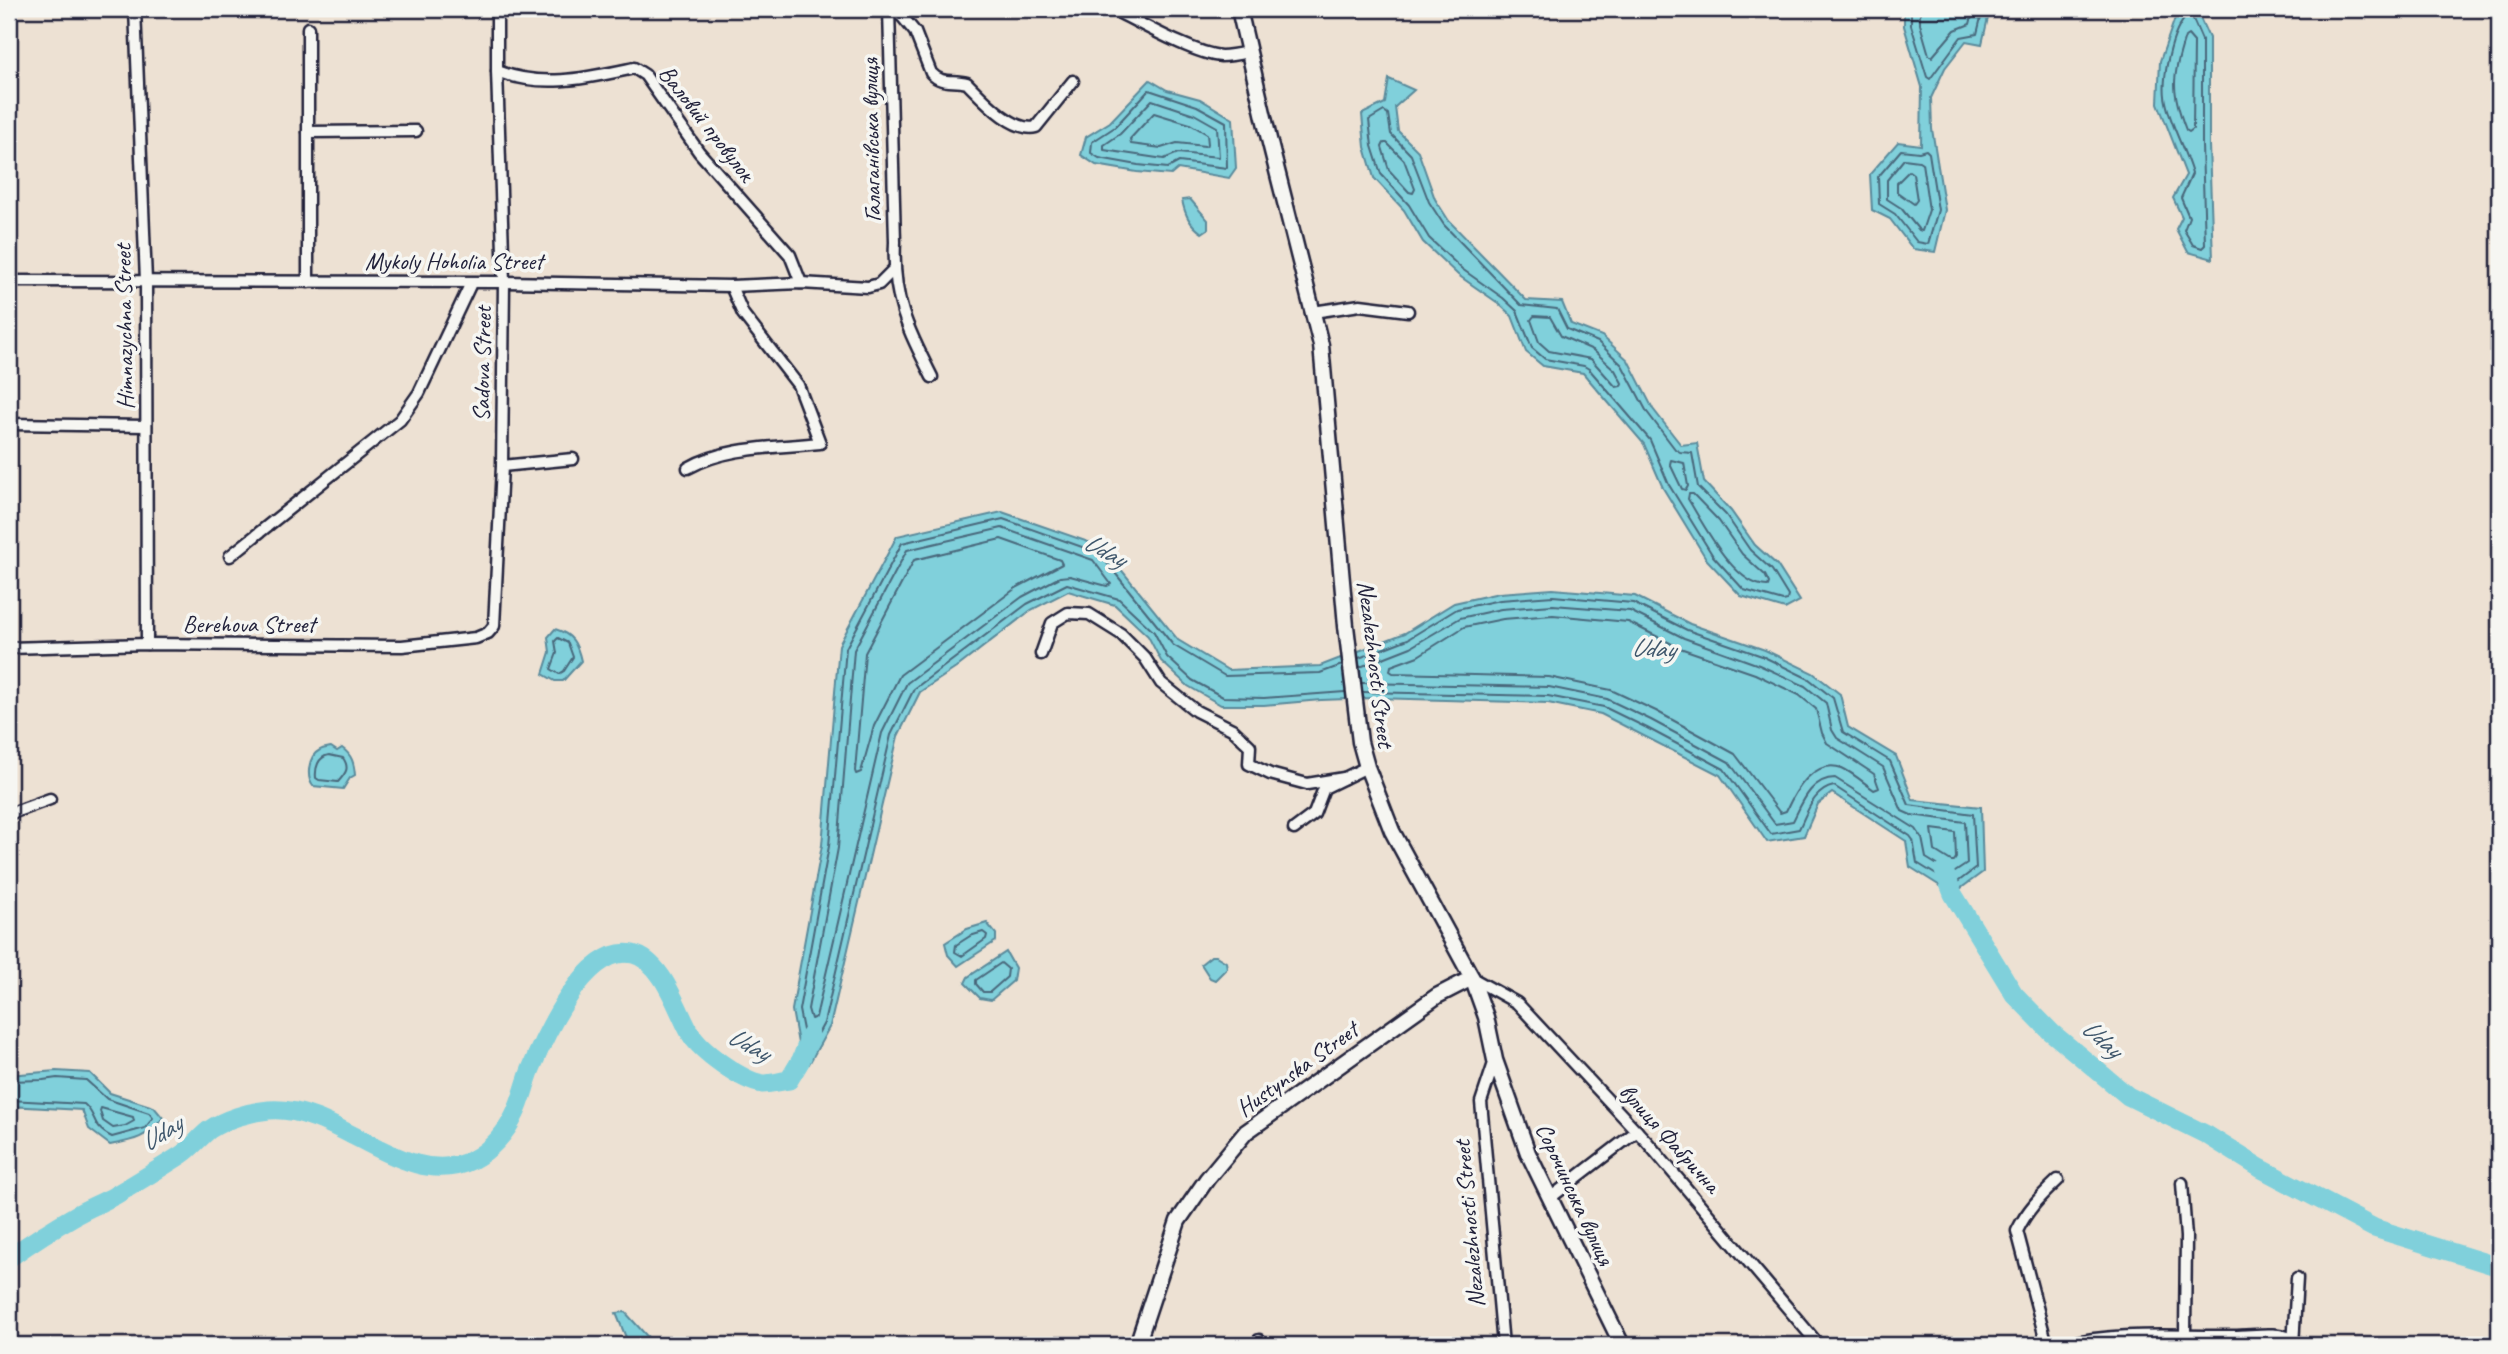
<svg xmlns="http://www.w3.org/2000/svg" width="2508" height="1354" font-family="Caveat,sans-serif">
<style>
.water{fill:#80d0db;stroke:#5a8a9b;stroke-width:2}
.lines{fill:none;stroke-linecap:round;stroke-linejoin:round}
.shore{stroke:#48687b;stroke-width:2}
.river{stroke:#80d0db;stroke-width:19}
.minor-casing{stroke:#22223b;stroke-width:15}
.secondary-casing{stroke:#22223b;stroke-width:19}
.minor{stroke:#f6f6f2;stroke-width:10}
.secondary{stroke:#f6f6f2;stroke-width:14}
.labels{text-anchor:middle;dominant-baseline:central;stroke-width:7;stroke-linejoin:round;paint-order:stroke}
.street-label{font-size:24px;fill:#22223b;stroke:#f6f6f2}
.water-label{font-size:26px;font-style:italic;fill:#3e566b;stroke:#f6f6f2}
</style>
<rect width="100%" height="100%" fill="#ede1d3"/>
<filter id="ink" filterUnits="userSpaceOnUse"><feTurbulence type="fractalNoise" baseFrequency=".0143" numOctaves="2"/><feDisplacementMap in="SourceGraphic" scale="14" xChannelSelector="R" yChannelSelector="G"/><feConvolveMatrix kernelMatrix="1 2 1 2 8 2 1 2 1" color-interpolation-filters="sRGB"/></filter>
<g filter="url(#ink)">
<g class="water">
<path d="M1904,9H1990L1982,44L1966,41L1945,68L1931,98L1932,129L1945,210L1935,252L1913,249L1890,219L1872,210L1870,174L1898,142L1921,145L1922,87L1904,26Z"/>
<path d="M2184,9H2196L2209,38V145L2213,259L2188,252L2176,229L2182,217L2173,198L2186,175L2158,103L2160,61L2175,18Z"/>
<path d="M1389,79L1414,90L1395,107L1398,131L1418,151L1435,199L1449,221L1526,300L1562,302L1571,324L1602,336L1628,360L1653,409L1681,445L1697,443L1704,482L1731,511L1755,545L1777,565L1800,601L1785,609L1741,596L1707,560L1663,488L1644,444L1583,373L1543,366L1526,352L1512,316L1498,303L1458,275L1423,242L1404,210L1374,178L1365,147L1362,114L1385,103Z"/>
<path d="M1150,80L1167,90L1200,99L1233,119L1236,168L1229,178L1178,169L1171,175L1137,172L1096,165L1081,155L1086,137L1110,122Z"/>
<path d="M1190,199L1208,220V229L1202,233C1190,225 1185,215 1182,200Z"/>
<path d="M1002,512L1103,547L1178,640L1228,670L1320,666L1405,633L1454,603L1499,593L1553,589L1635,596L1690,624L1765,650L1813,673L1840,694L1848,727L1896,756L1913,800L1981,807L1983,872L1953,894L1910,867L1906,841L1832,793L1818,804L1804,836L1767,842L1720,775L1601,714L1548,703L1374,698L1321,700L1264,705H1221L1188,686L1161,661L1148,636L1115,605L1068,591L1031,610L956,668L920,692L898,736L830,1026L809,1064L801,1060L792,1010L822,845L839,645L897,536Z"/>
<path d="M555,629C572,634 577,643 581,661L563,681H555L543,674L550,652L548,637Z"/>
<path d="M331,747L337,751L342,748C352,755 354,763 355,775L350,778L343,789L313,786C306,777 308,756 320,750C323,748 327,748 331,747Z"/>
<path d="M987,923L996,934V941L958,966L948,955L945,943L967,929Z"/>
<path d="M1006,952L1015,968L1013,981L991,1000L980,998L965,983L968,977Z"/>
<path d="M1211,956H1216L1226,962L1227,968L1215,980L1210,978L1201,964Z"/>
<path d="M56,1071L90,1073L110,1093L154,1107L163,1118C146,1138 136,1140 110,1145L89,1129L82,1110L9,1106V1075Z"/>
<path d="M625,1312L655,1345H629L616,1313Z"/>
</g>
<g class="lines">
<g class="shore">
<path d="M1911,9V25L1927,77L1930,79L1961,37L1977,34L1983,9"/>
<path d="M1920,9V24L1929,55L1932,57L1955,30L1970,24L1974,9"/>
<path d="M2188,15L2192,17L2202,40V145L2205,245L2202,248L2193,245L2184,230L2189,217L2181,198L2192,174C2186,152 2170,123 2166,102C2161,81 2171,30 2188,15Z"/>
<path d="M2188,35L2194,42L2193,129L2189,132L2186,130C2171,91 2172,77 2185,37Z"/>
<path d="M1149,90L1197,106L1226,122L1227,168L1179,162L1168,168L1138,165L1099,158L1091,153L1092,142L1115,127Z"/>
<path d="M1152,100L1194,114L1217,127L1219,157L1178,153L1164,159L1104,150V145L1120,134Z"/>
<path d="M1384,111L1388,114L1391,134L1411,155L1429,202L1444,225L1521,305L1557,309L1567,329L1598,342L1622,365L1647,412L1675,449L1680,452L1692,453L1698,487L1726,515L1750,550L1772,570L1788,596L1787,600L1783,601L1744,590L1713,556L1669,485L1650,440L1589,369L1584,366L1545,359L1532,348L1517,311L1503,298L1462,269L1429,238L1409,205L1381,174L1372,146L1369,120Z"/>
<path d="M1154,113L1190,124L1207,134L1208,144L1205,146L1177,143L1161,148L1131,144L1130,139Z"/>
<path d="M1384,143H1387L1404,160L1415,189L1413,193L1409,192L1389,170L1382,147Z"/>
<path d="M1901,150L1919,152L1926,150L1929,153L1938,210L1928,244L1917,242L1895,214L1879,204L1878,177Z"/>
<path d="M1904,159L1919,161L1922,163L1929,210L1922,231L1919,230L1901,208L1887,199V180Z"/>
<path d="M1909,171L1913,174L1917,200L1914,204L1897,192V183Z"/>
<path d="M1534,316L1550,317L1561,336L1593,350L1615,370L1622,383L1621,386L1616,387L1591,359L1549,351L1539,342L1531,320Z"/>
<path d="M1671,460L1684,463L1688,486L1686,490L1682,489L1670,464Z"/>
<path d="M1689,494H1693L1719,521L1742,554L1765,575L1769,583L1768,586C1735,587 1704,525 1688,499Z"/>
<path d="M1002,528L1093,560L1111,584L1107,586L1070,576L1060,577L1022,597L907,683L882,733L816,1017L811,1019L808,1009L838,848L854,650L907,550Z"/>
<path d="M1001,539L1060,560L1062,564L1016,588L900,675L874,726L861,772L856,774L855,771L865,653L914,560Z"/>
<path d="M1553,615L1628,622L1680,648L1755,674L1799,695L1816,709L1822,733L1827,743L1874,774L1879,788L1874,790C1864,783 1853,773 1842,768C1814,758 1795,791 1786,811L1780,813L1735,754L1656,711L1611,690L1549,677L1393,673L1390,671L1391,666L1418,656L1464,627L1503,619Z"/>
<path d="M558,638L568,643L573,657L564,671L559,674L551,669L557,653L555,641Z"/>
<path d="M1359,658L1408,639L1457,609L1500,600L1553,596L1633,603L1687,630L1762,656L1809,679L1833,698L1843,732L1890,761L1909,805L1973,814L1976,868L1955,884H1951L1917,863L1913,840L1910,836L1834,786C1813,790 1807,813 1799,829L1771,834L1724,769L1647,728L1604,707L1548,696L1363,692"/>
<path d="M1342,665L1320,673L1225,676L1173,645L1099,553L1003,519L902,543L846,648L829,846L799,1010L806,1045H812L824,1023L891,735L914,689L1027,604L1067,584L1119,599L1154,632L1167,657L1192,680L1223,697L1264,698L1345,692"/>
<path d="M1360,667L1411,647L1460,618L1501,609L1553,605L1630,611L1684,638L1759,665L1805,686L1826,703L1832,730L1837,738L1883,767L1902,811L1911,815L1965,822L1967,864L1952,874L1926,858L1922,838L1916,829L1835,778C1811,778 1802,803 1793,821L1775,824L1729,762L1651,720L1607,699L1549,687L1362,683"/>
<path d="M329,755L343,758C350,768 346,773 338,782L319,780L316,778C315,768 318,757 329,755Z"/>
<path d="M1932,829L1955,832L1956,858L1954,861H1951L1935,851Z"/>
<path d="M983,932L987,935L986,939L962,956L955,952L956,945L970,936Z"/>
<path d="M1001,963L1008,969L1007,977L990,992H983L976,984V980Z"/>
<path d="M9,1081L43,1080L57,1078L86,1080L107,1099L149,1113L153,1118L145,1128L112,1137C90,1126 98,1116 84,1104L9,1100"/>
<path d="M101,1108L133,1117L134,1121L125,1126L113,1128L103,1121L100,1111Z"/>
</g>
<g class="river">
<path d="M1944,871L1953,894L2014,994L2051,1032L2128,1096L2207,1135L2260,1168L2374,1228L2499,1267"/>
<path d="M9,1258C30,1243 53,1228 76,1215C88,1208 101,1203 114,1196C136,1183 159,1169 181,1155C192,1148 199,1138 209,1130C225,1119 249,1112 269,1110C338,1104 406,1193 472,1160C490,1151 507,1132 515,1114C522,1100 525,1084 531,1069C545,1035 586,944 633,954C663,961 677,1010 690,1033C700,1051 742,1081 763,1084C771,1084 781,1081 789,1080L801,1060L810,1036"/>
</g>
<g class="minor-casing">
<g id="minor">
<path d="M135,9L146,281L147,644"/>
<path d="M889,9L895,242C892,298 907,328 932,377"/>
<path d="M896,9L915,32L931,73C942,85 952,79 967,83C982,98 1013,133 1036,127L1073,81"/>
<path d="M1118,12C1142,24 1195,54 1221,56C1230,56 1239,54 1248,52"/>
<path d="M308,28V282"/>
<path d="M497,71C543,89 587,78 634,68L645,75L699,152L790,255L801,283"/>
<path d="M308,132L416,131"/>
<path d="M9,281L504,282L731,286L801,283L868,287L879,284L893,270"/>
<path d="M1313,312L1360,305L1408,311"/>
<path d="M9,424L146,426"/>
<path d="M502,466L573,459"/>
<path d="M688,468C727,446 776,448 820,443L798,385L743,314L731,286"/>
<path d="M230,556L400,420L419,393L471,283"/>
<path d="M9,648L147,644L402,646L476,638L488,633L494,626L502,466L504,282L497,71V9"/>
<path d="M1041,654L1052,623L1068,613L1089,614L1121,634L1145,658L1161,683L1196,711L1232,729L1250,746L1249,764L1270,774L1307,784L1344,778"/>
<path d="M9,814L50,799"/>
<path d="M1294,829L1314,814L1324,788L1367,767"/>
<path d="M1472,978L1517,1003L1647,1142L1819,1345"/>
<path d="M1495,1060L1481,1102L1503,1345"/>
<path d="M2182,1183L2186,1237L2185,1334"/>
<path d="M1550,1198L1637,1131"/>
<path d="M1259,1340L1260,1345"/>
<path d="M2047,1345L2017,1231C2027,1210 2041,1196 2058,1180"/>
<path d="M2061,1345C2122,1331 2173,1337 2234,1336C2254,1336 2275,1331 2293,1339"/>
<path d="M2293,1345L2297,1278"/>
</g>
</g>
<g class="secondary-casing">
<g id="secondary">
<path d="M1239,9L1269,139L1321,345L1346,626L1360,742L1367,767L1392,831L1472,978L1486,1017L1495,1060L1528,1153L1622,1345"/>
<path d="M9,1341L11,1345"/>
<path d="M1137,1345L1178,1221L1207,1179L1246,1132L1437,996L1472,978"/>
</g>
</g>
<use href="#minor" class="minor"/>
<use href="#secondary" class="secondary"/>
</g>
</g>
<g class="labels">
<g class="street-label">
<text transform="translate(707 123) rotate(52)">Валовий провулок</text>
<text transform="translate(871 140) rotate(-91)">Галаганівська вулиця</text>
<text x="454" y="261">Mykoly Hoholia Street</text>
<text transform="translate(124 327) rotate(-91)">Himnazychna Street</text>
<text transform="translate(482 364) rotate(-89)">Sadova Street</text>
<text x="249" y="624">Berehova Street</text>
<text transform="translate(1376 664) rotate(83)">Nezalezhnosti Street</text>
<text transform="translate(1297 1069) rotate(-36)">Hustynska Street</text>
<text transform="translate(1670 1138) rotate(48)">вулиця Фабрична</text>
<text transform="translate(1575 1194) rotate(65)">Сорочинська вулиця</text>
<text transform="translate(1469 1224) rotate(-95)">Nezalezhnosti Street</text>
</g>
<g class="water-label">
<text transform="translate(1105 550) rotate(29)">Uday</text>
<text transform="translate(1653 648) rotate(3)">Uday</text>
<text transform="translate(2102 1038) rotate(42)">Uday</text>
<text transform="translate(749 1044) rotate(29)">Uday</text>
<text transform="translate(161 1133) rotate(-32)">Uday</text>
</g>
</g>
<rect width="2508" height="1354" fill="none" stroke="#f6f6f2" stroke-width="35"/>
<rect x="18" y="18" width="2473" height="1319" fill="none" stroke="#22223b" stroke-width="2.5" filter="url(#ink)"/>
</svg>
